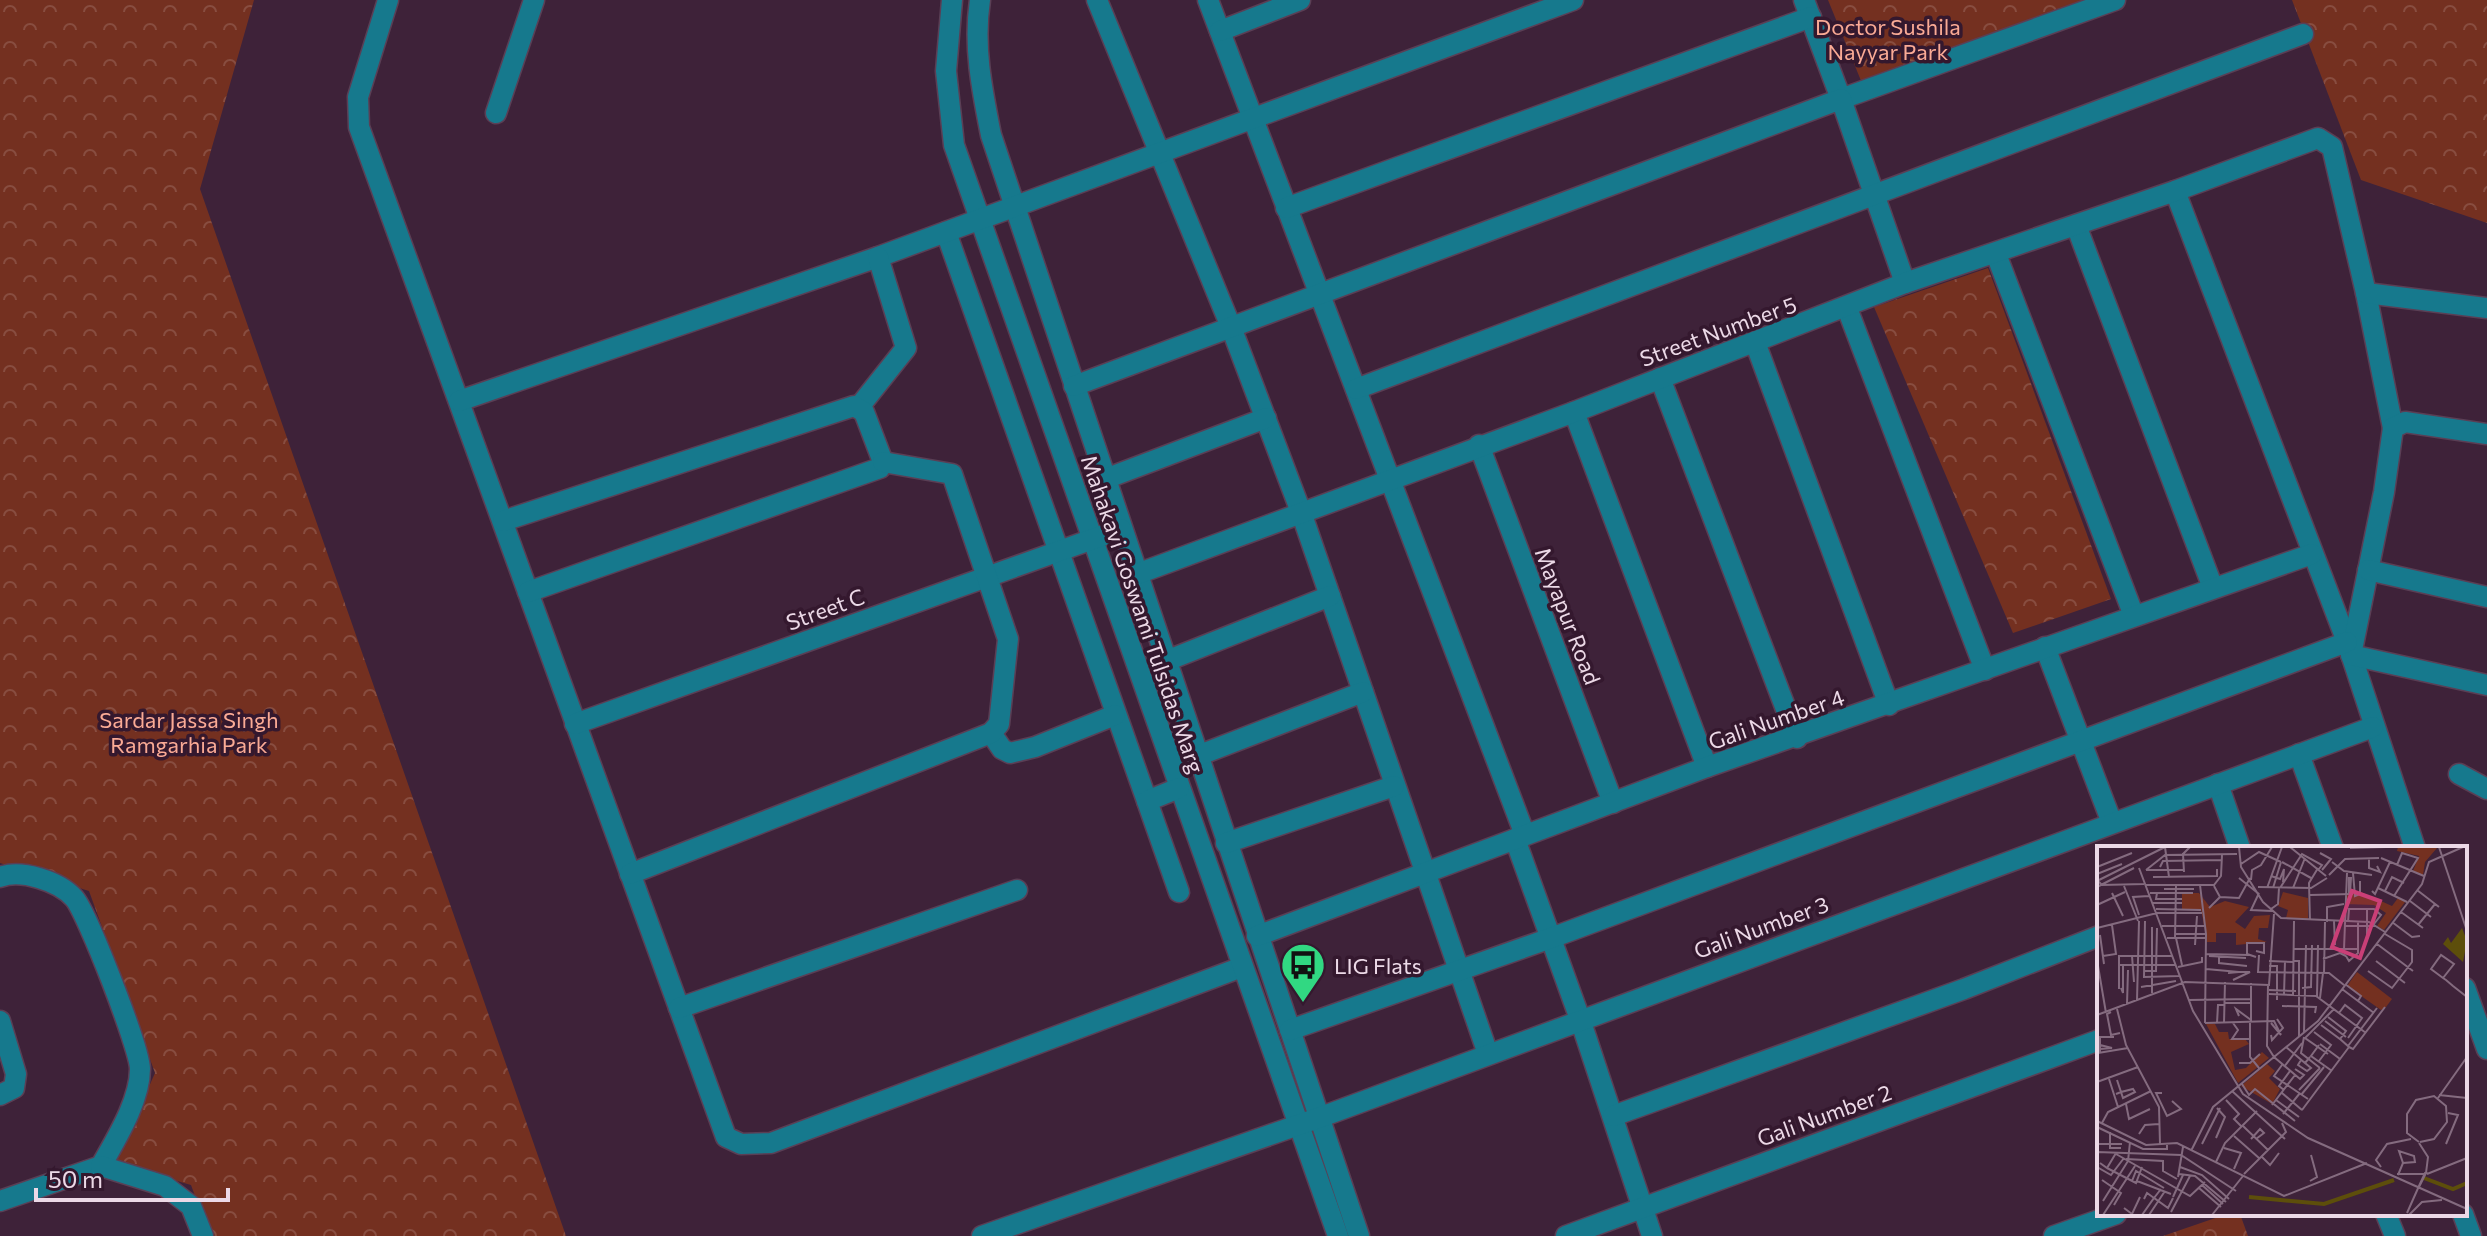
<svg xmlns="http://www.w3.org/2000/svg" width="2487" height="1236" font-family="Commissioner,sans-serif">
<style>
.park{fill:url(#park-crowns)}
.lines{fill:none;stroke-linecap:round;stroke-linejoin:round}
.minor-casing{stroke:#5a3f55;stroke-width:23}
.minor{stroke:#16798d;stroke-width:20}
.labels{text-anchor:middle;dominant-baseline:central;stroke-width:7;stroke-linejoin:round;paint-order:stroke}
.park-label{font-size:22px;fill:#faaa95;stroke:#34182e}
.street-label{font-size:22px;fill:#ecd9e7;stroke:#34182e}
.poi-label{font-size:22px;fill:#ecd9e7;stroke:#34182e;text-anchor:start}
.inset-river{fill:none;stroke:#5d4e0b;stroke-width:4}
.inset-road{fill:none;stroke:#846b7f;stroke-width:2}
.view{fill:#ca3f77;fill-opacity:0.15;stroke:#ca3f77;stroke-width:4}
.inset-edge{fill:none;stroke:#ecd9e7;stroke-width:4}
</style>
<defs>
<pattern id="park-crowns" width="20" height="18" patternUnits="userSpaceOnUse" patternTransform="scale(2)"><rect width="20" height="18" fill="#743020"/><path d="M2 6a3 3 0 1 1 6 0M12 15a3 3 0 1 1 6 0" fill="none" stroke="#884d40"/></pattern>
</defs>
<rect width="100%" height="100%" fill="#3e2239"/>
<g class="park">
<path d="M0,0H254L200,189L566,1236H210L191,1185L115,1163L155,1073L89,891L0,863Z"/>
<path d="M1828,0H2117L1864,88Z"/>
<path d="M2292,0H2487V223L2361,180Z"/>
<path d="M1988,268L2111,599L2013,633L1874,307Z"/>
<path d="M2227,1214H2240L2248,1236H2163Z"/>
</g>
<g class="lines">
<g class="minor-casing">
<g id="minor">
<path d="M388,0L358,97L359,127L726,1137L741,1144L771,1143L1242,967"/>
<path d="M952,0L946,71L954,145L1338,1236"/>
<path d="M980,0C973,46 982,90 991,135L1359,1236"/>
<path d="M1097,0L1231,327L1301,512L1488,1054"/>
<path d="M1208,0L1525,835"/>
<path d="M1804,0L1841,99L2115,0"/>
<path d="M1220,31L1300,0"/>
<path d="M496,113L534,0"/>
<path d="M2175,191L2347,642L2415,848"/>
<path d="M1286,208L1811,17"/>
<path d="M2076,225L2213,588"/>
<path d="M946,232L1147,801"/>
<path d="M1996,254L2134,616"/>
<path d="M2366,293L2393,428"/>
<path d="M1847,308L1985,670"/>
<path d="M1755,342L1889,705"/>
<path d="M1660,378L1797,738"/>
<path d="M1074,386L1841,99L1905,283"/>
<path d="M1356,389L2303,34"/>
<path d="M459,401L878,257L1573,0"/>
<path d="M859,407L906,348L878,257"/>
<path d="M1574,412L1707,767"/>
<path d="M2487,434L2405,422L2393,428L2384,492L2351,655L2487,685"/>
<path d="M1479,445L1613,803"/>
<path d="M1105,479L1266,418"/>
<path d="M503,521L854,406L864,412L883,462L880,468L528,592"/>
<path d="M2368,570L2487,597"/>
<path d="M1137,574L1574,412L1905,283L2175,191L2318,138L2332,147L2366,293L2487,308"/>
<path d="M2045,647L2112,823"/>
<path d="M1166,661L1330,596"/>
<path d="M575,724L1121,529"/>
<path d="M991,733L1002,749L1010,753L1035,747L1115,715"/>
<path d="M2299,754L2333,848"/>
<path d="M1197,756L1363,692"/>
<path d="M2459,774L2487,789"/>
<path d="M2218,784L2240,848"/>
<path d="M1179,788L1147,801L1179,892"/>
<path d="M1515,839L1580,1019L1652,1236"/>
<path d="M1226,843L1394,786"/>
<path d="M630,874L991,733L999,724L1008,639L952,474L883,462"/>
<path d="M0,877C21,869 59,881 74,898C87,912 140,1049 140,1069C140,1101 116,1139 101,1166L0,1201"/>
<path d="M1257,936L1707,767L2312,554"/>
<path d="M2465,988L2487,1049"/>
<path d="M679,1008L1017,890"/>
<path d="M0,1021L16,1074L14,1088L0,1095"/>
<path d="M1290,1030L1551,938L2347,642"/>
<path d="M1613,1116L1964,989L2099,936"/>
<path d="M101,1166L165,1186L191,1206L203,1236"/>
<path d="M2386,1214L2395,1236"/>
<path d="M2463,1214L2471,1236"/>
<path d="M982,1236L1321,1117L2373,727"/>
<path d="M1566,1236L2099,1040"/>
<path d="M2054,1236L2116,1214"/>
</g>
</g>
<use href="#minor" class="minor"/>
</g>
<defs>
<g id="bus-pin" transform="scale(2.3)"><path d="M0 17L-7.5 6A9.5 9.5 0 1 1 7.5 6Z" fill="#31d882" stroke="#34182e"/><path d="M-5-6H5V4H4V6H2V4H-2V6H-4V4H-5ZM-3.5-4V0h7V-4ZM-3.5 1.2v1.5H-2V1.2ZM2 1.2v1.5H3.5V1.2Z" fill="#111"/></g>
</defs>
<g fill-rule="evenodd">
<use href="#bus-pin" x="1303" y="965"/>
</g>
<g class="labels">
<g class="park-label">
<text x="1888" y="26">Doctor Sushila<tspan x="1888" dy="25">Nayyar Park</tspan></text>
<text x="189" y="719">Sardar Jassa Singh<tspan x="189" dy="25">Ramgarhia Park</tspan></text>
</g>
<g class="street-label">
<text transform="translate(1718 331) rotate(-20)">Street Number 5</text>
<text transform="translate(825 609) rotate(-20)">Street C</text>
<text transform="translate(1143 614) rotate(71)">Mahakavi Goswami Tulsidas Marg</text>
<text transform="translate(1568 616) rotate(69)">Mayapur Road</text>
<text transform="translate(1776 719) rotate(-19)">Gali Number 4</text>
<text transform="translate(1761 927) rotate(-20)">Gali Number 3</text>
<text transform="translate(1824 1115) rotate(-20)">Gali Number 2</text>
</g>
<g class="poi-label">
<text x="1334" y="965">LIG Flats</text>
</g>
</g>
<g transform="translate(2097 846)">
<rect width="370" height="370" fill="#3e2239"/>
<path d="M186,46L211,52V74L189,72L191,64L181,60Z" fill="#743020"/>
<path d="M301,1H339L340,2L328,16L326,29L316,25L322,10L300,5ZM264,46L295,60L301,52L308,56L287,84L280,80L289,67L277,59L248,58V50ZM85,47H102L113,61L128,55L152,61L138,76L148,83L157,70L173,69L171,82H162L161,93L170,96L139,99V87H119V96H110L104,63H85ZM260,126L295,153L289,161L284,164L250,140ZM109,178H118L122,186H131L132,193H148L152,198L134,206L138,224L149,222L165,206L172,212L141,237ZM170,218L178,225L172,232L183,243L175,258L144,240Z" fill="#743020"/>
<path d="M365,82L370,95L366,116L346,98L351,91L354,97Z" fill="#5d4e0b"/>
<path class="inset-river" d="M327,332L356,343L370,337M152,351L227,358L297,334"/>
<path class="inset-road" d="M68,1L72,31M142,1L144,21L166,56L184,72L272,76L288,86M193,1L229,30M342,1L370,85M253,2L289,1M223,7L234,13L225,24M272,12V22L283,26L280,20M284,12L327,30M185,16L214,32M235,16L247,25L275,29M144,18L162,6L184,16M0,21L35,7M63,21L66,15L125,14M42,22L96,165L146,248L211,292L370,363M49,24L68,9L140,8M49,24H86M87,26L86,8L93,1M256,27L258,50L263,48V35M0,28L25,18M232,29L248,13L282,12M174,30L183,33L187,23L186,36M56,31L120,30V23M142,32L162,48M252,32H254L253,47H252ZM0,34L5,39L47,38M154,34L155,24L164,19L175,1M0,35L68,1M49,39H117L124,30L125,9M103,39L109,88L108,177M27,40L41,75M0,41L37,22M161,41L214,42L230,32M170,42L185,1M176,42L184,16M183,42L205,8L225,19L222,23M196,42L208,12M281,42L310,56M67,43H97M320,44L342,61M275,45L278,48L293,16M288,45L295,31L307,37M15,47L26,70M53,47H96M60,47L59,53H85M162,47L154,64L175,65M213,49L256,48M297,50L321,12L305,7L300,19M123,51L142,52L153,32M313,55L334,71M56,57H85M0,59L28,46M112,62L123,51L117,40M59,63L104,64M174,63L181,58L182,42M304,66L326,82M42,69L36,51L52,50M48,75L47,131L82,130M213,75L212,37L221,22M237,75L238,99M230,76V61L247,58M251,76L252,63H277L284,69L277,78M295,76L315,91L323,90M321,79L338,58M65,80H107M247,80H278M55,81V147M0,82L60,67H105M78,88H109M3,89L7,118M70,92H109M78,92L79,39M79,92L85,119M270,93V63M280,98L316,125M98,99L100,70M197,103H261M247,103L250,27M109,108L152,109M162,109L161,126L232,127L247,139M6,110L19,108L15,79M35,110L37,136M112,110L149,112M249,110L252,115L261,107V76M122,111V117L150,120M159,111L150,108V97H167V107L159,105M226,113L243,107L249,110M0,114L9,167M172,115L196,116M196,115H202V190M279,115L308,137M22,119H78M172,120H180V154M81,121L105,116V111M109,123L142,126L131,127M47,125H59L60,82M271,125L295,142L315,116V104L288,88M227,127L228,76M346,132L357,118L344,109L334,123L346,132L349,134L356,140L370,151M136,134L153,126H142M248,138L264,150L261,155M171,139L170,200L177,211M44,141L79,135M24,142L26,147V119M205,142L214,141L215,99M22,143V110H75M245,143L277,167M172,144L199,145M172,148L219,150L269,187M187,148L188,115M196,149L197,75M220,150L221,99M223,152L226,127M40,154L42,75M92,154L154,153M128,157H154M30,158L31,124M185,160L219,161L218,167M20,163L29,199L62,261L63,298M14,166L10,168L14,189L23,187M242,167L248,159L265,172L251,192M0,169L88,136L172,139L177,68M142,170L139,163L154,174M228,175L249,191M108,177L177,175L184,189L174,177M120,177L121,159H128M127,177L128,136M136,177L141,184L135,193H153M153,177V211L162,222M154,177V137M224,179L243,193L249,185L231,171M207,186L209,99M217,186L234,199L222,215M174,189L175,194L186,182L180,173M207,191L204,207L223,222M243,193L252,201L243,213M3,199L15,202L3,203M222,199L214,210L235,225M251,200L280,162M189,201L208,217L213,211M252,201L256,203L288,161M1,207L31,202M3,207V191H17M231,208L208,192L237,163M177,211L203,233L207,229L198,223M204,214L201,219L210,225L214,222L208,217M142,217H153L163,208M185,219L177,230L211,253M187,221L205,197M12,233L21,261M0,236L41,221M145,238L152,249L158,243L198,275M187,244L182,240L193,225M202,244L223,222M135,245L188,293M65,247H59L70,270L84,263L75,255M185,247L205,264M19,248L24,246L36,243L38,246L26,252L20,234M204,249L227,221M342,249L370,252M341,252L370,211M129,254L142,268L137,273L145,281M179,254L202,271M29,258L32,273L53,263M175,259L198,229M205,264L243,213L223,198M186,268L203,247M0,275L49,299L80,297L187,350L270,317M5,277L11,266L54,245M146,280L171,304M0,281L46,303H70V297M13,286V302H24M42,288L48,279L62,278M137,290L162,312M119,292L128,271L120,262M154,293L163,283L167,287L159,293M322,296L310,287V268L319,254L337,250L349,260L350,276L337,293L323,296M322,297L331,311L329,327M0,298H25M105,298L123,262M349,298L361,269L351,267M127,302L144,307L137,323M94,305L116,261L221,175L325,38L332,16L366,1M0,306L84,309L139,345M0,307V321L14,329L27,312M19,308L93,350L108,336M164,310L173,319L182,307M29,313L66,315V325L80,333M119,316L128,297L160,265M3,317L10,322L19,307M83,321L105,329L132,353M284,321L279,314L290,298L314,293M10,322L39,337L45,321M82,328L98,330L129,356M147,328L189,286L185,277M300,328H328M330,328L370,312M301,329L306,317L318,316L317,310L302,305L306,317M81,331L86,301M5,334L24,347L17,359M35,335L39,325L67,342M40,335L74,348M213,335L220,331L214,309M105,339L126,358M102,342L124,361M76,351L86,329M47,353L50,347L57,352L64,343M6,355L31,315L33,296M27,362L35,368L43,351M74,366L93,330M310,367L322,340L328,327H329L322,341M6,369L38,320M45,369L57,352L71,362L76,352M52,369L68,345M115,369L146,330M312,369L325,356L345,354"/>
<path class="view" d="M255,45L283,55L263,112L235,101Z"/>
<rect width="370" height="370" class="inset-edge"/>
</g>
<path d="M36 1188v12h192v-12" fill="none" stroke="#ecd9e7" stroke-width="4"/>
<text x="48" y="1188" font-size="24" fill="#ecd9e7" stroke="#34182e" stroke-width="6" paint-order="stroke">50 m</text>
</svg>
